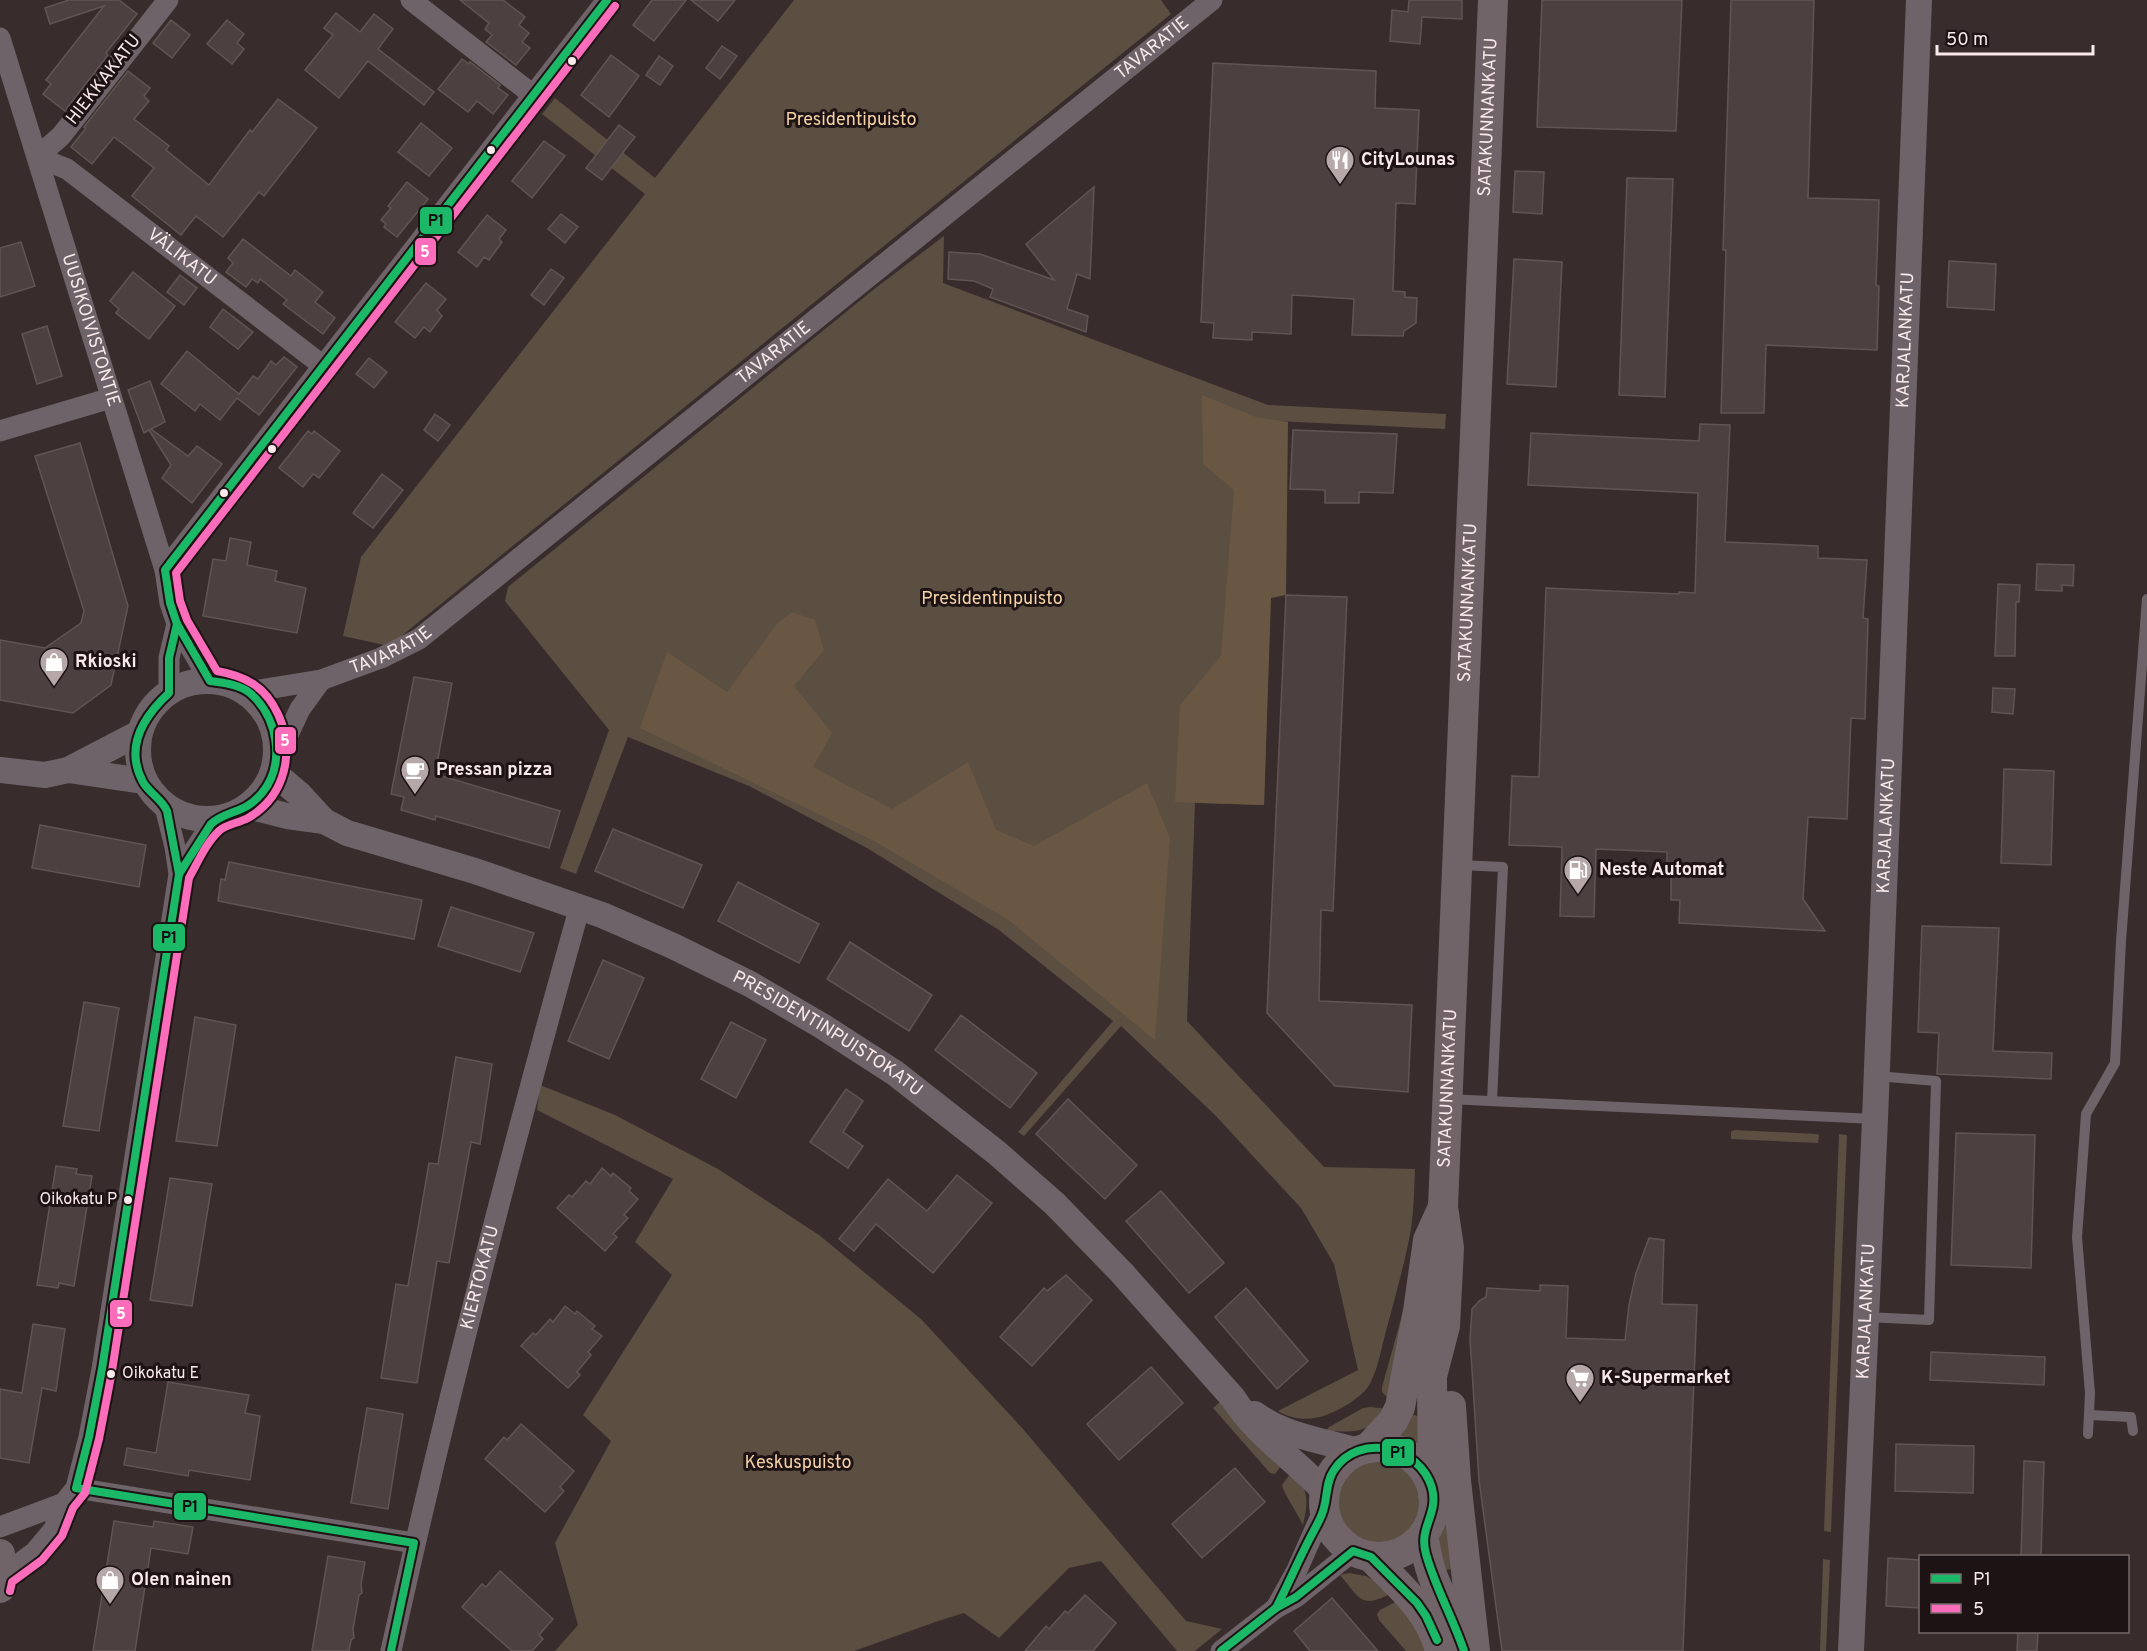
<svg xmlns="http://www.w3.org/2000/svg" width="2147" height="1651" font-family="Overpass,sans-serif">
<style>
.green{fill:#5a4f41}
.forest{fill:#695744}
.building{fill:#4c4140;stroke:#605553;stroke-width:1.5}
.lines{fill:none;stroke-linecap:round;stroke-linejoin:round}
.service{stroke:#6e6368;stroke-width:10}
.minor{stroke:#6e6368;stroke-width:21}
.tertiary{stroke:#6e6368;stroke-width:26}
.secondary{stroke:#716469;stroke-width:30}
.bus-1-casing{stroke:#1e1314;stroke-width:12}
.bus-2-casing{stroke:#1e1314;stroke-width:12}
.bus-1{stroke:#1ab867;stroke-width:8}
.bus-2{stroke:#fb6dba;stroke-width:8}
.bus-dot{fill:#fae9eb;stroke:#1e1314;stroke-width:2}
.labels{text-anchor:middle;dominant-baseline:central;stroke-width:6;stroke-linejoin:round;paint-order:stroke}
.bus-label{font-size:16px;fill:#fae9eb;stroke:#1e1314;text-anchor:end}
.street-label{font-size:18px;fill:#fae9eb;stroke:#1e1314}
.park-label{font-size:18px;fill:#f6d3a6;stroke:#1e1314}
.poi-label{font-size:18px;font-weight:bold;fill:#fae9eb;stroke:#1e1314;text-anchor:start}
.line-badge{stroke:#1e1314;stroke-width:2}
.badge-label{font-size:16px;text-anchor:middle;font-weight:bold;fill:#fff}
.pale-badge-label{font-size:16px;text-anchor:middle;font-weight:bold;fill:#111}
</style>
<rect width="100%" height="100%" fill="#392c2d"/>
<g class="green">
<path d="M794,0H1161L1171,14L389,646L343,636L361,557L645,194L542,114L555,98L655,178Z"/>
<path d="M944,236L943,283L1268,405L1446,414L1445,429L1276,421L1264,805L1195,803L1187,1021L1324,1167L1415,1169C1414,1189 1414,1209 1411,1229C1405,1263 1395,1297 1386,1331C1381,1349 1378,1371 1368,1387C1359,1399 1340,1410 1326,1415C1311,1421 1292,1420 1278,1411L1358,1370L1334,1264L1301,1208L1215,1115L1121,1026L1024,1136L1018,1132L1113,1021L999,930L867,848L749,786L628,737L576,874L560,868L609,730L505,601L508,587L873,290Z"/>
<path d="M540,1085L615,1115L718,1169L819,1235L921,1319L1023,1429L1186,1621L1222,1629L1195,1651H1177L1101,1561L1069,1568L999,1638L964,1613L941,1620L854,1651H555L578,1625L555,1543L611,1441L583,1415L672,1275L635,1242L673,1179L537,1110Z"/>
<path d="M1734,1130L1817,1134L1819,1135L1818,1143L1731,1139V1132Z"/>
<path d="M1839,1134L1847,1135L1831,1532L1824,1531Z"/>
<path d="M1414,1272L1387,1397L1382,1392V1387Z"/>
<path d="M1220,1402L1284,1462L1275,1474L1270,1473L1213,1408Z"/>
<path d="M1370,1407L1389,1409C1365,1434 1359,1432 1326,1431L1329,1427L1363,1408Z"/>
<path d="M1409,1414L1423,1417L1421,1448L1409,1439L1397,1435Z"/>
<circle cx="1377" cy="1502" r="43"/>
<path d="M1293,1470C1308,1491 1309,1499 1303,1525C1298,1514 1284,1494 1282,1485Z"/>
<path d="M1446,1515L1457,1568L1440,1571L1438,1541Z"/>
<path d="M1823,1559L1830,1560L1826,1651H1820Z"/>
<path d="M1349,1573L1366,1576L1394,1592C1361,1609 1362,1601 1340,1575Z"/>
<path d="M1403,1598L1429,1651H1406L1379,1620L1377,1614L1380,1610Z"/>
</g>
<g class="forest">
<path d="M1202,395L1256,417L1288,422L1286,595L1271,598L1264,805L1175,802L1180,705L1221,656L1234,490L1203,464Z"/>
<path d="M792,612L815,620L824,650L794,686L832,733L813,767L892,809L968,762L996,830L1034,846L1147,783L1170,838L1155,1040L1007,919L874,841L640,728L667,652L727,692L776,625Z"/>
</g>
<g class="building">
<path d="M69,0H119L137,14L106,53L108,55L65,111L43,94L51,84L46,80L104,6L50,24L45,8Z"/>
<path d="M460,0H503L525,17L519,25L529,33L522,42L530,48L516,65L486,42L492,35L485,29L489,23Z"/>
<path d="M652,0H686L654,41L633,25Z"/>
<path d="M691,0H735L718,21Z"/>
<path d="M1409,0H1462V19L1422,17L1420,44L1390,41L1392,10L1408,12Z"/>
<path d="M1542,0H1682L1676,131L1537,127Z"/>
<path d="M1731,0H1814L1808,198L1879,200L1876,285L1879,286L1877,350L1766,345L1764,413H1721L1726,250H1723Z"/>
<path d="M336,13L360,32L374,14L393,29L378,49L434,92L424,105L368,61L339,98L305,70L333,35L324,28Z"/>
<path d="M171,20L190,35L172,58L153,43Z"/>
<path d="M227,20L244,34L237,43L244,49L232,64L207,44Z"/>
<path d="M722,46L737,56L720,79L706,68Z"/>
<path d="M611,55L639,76L609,117L581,95Z"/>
<path d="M659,56L673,66L660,85L646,75Z"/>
<path d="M462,59L469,64L470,62L500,85L498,88L508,95L493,114L477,101L468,112L438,89Z"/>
<path d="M1213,63L1376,71L1375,108L1419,110L1415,204L1396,203L1393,291L1405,292V297L1417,298L1416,323L1404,331L1403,336L1352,335L1354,299L1292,295L1291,334L1252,332V340L1213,338L1214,323L1201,322Z"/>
<path d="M128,71L150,88L144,96L149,101L134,119L169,146L166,150L209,185L250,130L252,132L278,99L317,128L264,196L259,192L223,237L196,216L181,235L132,196L154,168L114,137L92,164L71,147L86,128L84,127Z"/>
<path d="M421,123L452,148L429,176L398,152Z"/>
<path d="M619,125L635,137L602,180L586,168Z"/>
<path d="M544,141L565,156L532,198L512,181Z"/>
<path d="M1515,171L1544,172L1542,214L1513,212Z"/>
<path d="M1627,178L1673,179L1665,397L1619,395Z"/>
<path d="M407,182L428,199L397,237L384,227L386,224L381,220L391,208L388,206Z"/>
<path d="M1094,187L1090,279L1077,274L1067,309L1088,316L1086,332L990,297L993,289L974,281L948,279L949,252L980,254L1054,280L1026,244Z"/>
<path d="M561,214L578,227L565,243L548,229Z"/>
<path d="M487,215L506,230L499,239L502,242L489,260L484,257L477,267L458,252Z"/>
<path d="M243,239L291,276L295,270L323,292L315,302L335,318L323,334L283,304L287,300L260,279L258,283L252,279L246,287L226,272L233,263L228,258Z"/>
<path d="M21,242L35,286L0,297V248Z"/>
<path d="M1514,259L1562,262L1556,387L1507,384Z"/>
<path d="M1949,261L1996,264L1994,310L1947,307Z"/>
<path d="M551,269L564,278L544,305L531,295Z"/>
<path d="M133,272L175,306L149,339L116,313L119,309L110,301Z"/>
<path d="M180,275L197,288L184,305L167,292Z"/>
<path d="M426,283L446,299L437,310L442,316L430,332L424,327L415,338L395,322Z"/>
<path d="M223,309L253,332L238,349L210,327Z"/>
<path d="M47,326L62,376L37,384L22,334Z"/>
<path d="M187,351L239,394L253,376L258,379L271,361L276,365L284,357L297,367L259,415L237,398L220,420L200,404L195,411L161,384Z"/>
<path d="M369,358L387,372L374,388L356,374Z"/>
<path d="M150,381L165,422L151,429L188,456L197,446L222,464L192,503L162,478L171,465L149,430L144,433L128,390Z"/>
<path d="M435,414L450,425L438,441L424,430Z"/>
<path d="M1700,424L1730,425L1725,542L1818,546V558L1867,560L1863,618L1868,619L1865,719L1851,718L1847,819L1808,817L1803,899L1825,931L1679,923L1680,900H1671V870H1667V852L1596,849L1594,917L1560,916L1562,847L1509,845L1512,776L1539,777L1546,588L1679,594V592L1695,593L1698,493L1528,485L1531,433L1699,441Z"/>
<path d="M1293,430L1397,434L1393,493L1359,492V503H1325V490L1290,489Z"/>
<path d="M308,431L312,434L314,431L340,451L319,478L313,474L303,487L279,468Z"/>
<path d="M80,443L128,606L111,685L73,713L0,700V640L45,648L81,623L84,611L35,456Z"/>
<path d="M382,474L403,490L373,528L353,513Z"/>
<path d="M230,538L251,542L247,565L277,571L275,581L306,588L297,633L203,616L213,559L226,561Z"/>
<path d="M2037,564L2074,565L2073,586L2062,585V591L2036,590Z"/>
<path d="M1998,584L2020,585L2019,602H2016L2015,656H1995Z"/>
<path d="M1286,595L1347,597L1333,911L1321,910L1319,1001L1412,1005L1408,1092L1335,1086L1267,1013Z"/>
<path d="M414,677L452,683L435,774L560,811L549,848L436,816L435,820L401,810L404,797L391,794Z"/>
<path d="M1993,688L2015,689L2013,714L1992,712Z"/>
<path d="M2004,769L2054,771L2051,865L2001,863Z"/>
<path d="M40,825L146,845L139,887L32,868Z"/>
<path d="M613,829L702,865L683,908L595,871Z"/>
<path d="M229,862L422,900L414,939L218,901L221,879L225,880Z"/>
<path d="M738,882L819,924L799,963L718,921Z"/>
<path d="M451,907L534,933L520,972L438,946Z"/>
<path d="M1922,926L1999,928L1993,1051L2052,1053L2051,1079L1937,1074L1939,1033L1918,1032Z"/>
<path d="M850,942L932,995L909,1031L827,979Z"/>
<path d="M603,960L644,978L609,1059L568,1041Z"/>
<path d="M84,1002L119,1008L99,1131L63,1126Z"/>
<path d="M961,1015L1037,1073L1010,1108L935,1050Z"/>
<path d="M195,1017L236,1025L217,1146L176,1141Z"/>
<path d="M731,1022L766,1040L736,1098L701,1079Z"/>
<path d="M456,1057L492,1064L480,1144L471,1142L449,1263L437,1261L417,1383L381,1378L396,1284L408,1286L429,1163L438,1164Z"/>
<path d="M846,1089L863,1101L843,1132L863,1146L848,1168L810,1142Z"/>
<path d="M1068,1099L1137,1165L1105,1199L1036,1134Z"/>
<path d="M1956,1133L2035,1135L2031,1268L1951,1265Z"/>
<path d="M56,1166L77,1169L76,1174L92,1176L74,1286L59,1283L58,1288L37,1285Z"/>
<path d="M602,1168L611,1176L613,1173L631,1188L629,1191L638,1199L624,1215L628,1218L613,1234L617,1237L605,1251L557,1208L569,1195L572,1197L586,1181L590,1184Z"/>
<path d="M957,1175L992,1203L933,1273L876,1224L854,1251L839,1239L888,1179L927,1211Z"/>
<path d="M170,1178L212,1184L192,1306L150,1300Z"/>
<path d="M1161,1191L1224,1263L1189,1293L1126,1221Z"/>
<path d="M1649,1238L1664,1240L1662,1304L1697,1305L1683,1651H1502L1479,1480L1470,1339L1472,1309L1479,1301L1486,1297L1487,1288L1540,1291V1285L1568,1286L1566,1338L1625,1340L1629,1305L1636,1273Z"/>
<path d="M1066,1275L1092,1300L1032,1366L1000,1337L1044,1288L1047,1291Z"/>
<path d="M1246,1288L1308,1361L1277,1389L1215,1317Z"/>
<path d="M565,1306L575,1314L577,1311L595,1326L592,1329L602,1336L588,1352L591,1355L577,1372L580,1375L568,1388L521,1346L533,1333L536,1335L550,1319L553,1322Z"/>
<path d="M33,1324L65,1329L56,1391L42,1388L29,1463L0,1458V1389L22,1393Z"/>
<path d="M1931,1352L2045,1357L2044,1385L1930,1380Z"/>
<path d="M1151,1367L1183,1403L1119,1460L1087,1424Z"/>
<path d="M168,1382L249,1395L245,1413L260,1416L250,1480L189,1470L188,1476L124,1465L127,1448L156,1453Z"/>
<path d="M367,1408L403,1414L388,1509L351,1503Z"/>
<path d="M521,1424L574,1471L560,1487L564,1491L545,1512L485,1459L504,1437L507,1440Z"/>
<path d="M1896,1444L1974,1446L1973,1493L1895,1491Z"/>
<path d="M2024,1461L2044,1462L2041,1557H2021Z"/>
<path d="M1235,1468L1265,1502L1202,1558L1172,1524Z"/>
<path d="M114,1521L153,1527L154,1521L193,1527L188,1554L151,1548L135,1651H93Z"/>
<path d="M328,1556L365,1562L361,1584L362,1593L359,1595L353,1629L354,1638L351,1640L349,1651H312Z"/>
<path d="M1888,1558L1920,1560V1608L1886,1606Z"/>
<path d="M500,1571L553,1619L539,1635L543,1639L532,1651H512L462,1607L482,1584L486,1587Z"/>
<path d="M1085,1595L1116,1623L1093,1651H1025L1046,1626L1049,1629L1065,1611L1068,1613Z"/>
<path d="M1332,1598L1378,1651H1310L1294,1631Z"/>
<path d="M2018,1632H2038L2037,1651H2017Z"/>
</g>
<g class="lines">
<g class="service">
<path d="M1459,865L1503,867L1492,1101"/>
<path d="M1448,1099L1875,1119"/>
<path d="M1866,1317L1929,1320L1936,1081L1876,1076"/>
<path d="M2089,1415L2131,1417L2133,1431"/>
<path d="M2088,1434L2090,1393L2077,1237L2086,1114L2115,1063L2121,941L2147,599"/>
</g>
<g class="minor">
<path id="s1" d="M168,0L61,136L37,157L67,169L322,365"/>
<path d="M411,0L533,95"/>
<path id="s2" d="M0,38L165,570L170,603L177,624L210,681"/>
<path d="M0,431L111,398"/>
<path d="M165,570L607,0"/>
<path id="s3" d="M248,692L321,680L381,658L419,639L1212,0"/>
<path d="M169,693V658L177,624"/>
<path d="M277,758L300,709L321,680"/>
<path d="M179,874L214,820"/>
<path d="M76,1488L414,1543"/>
<path d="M0,1527L64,1503"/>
<path d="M3,1576L35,1552L54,1529L64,1503L76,1488L89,1437L102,1369L179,874L175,847L165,807"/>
<path d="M1276,1608L1297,1570L1324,1509"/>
<path id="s4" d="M391,1651C446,1401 511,1152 580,906"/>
<path d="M1221,1651L1276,1608L1296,1597L1353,1551"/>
</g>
<g class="tertiary">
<circle cx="207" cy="750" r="69"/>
<path d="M0,770L45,775L68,770L139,733"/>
<path d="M68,770L143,781"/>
<path id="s5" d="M273,772L300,795L324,821L347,833L475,871L602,915L673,946L750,984L822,1026L895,1073L997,1153L1055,1204L1122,1273L1233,1398C1257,1436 1296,1460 1326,1493"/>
<path d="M248,806L287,816L324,821"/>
<path d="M1255,1414C1284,1436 1324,1441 1358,1451"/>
<path id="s6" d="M1851,1651L1875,1119L1919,0"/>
</g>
<g class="secondary">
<path d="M1451,1406L1456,1481L1475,1651"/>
<circle cx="1379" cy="1502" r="55"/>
<path d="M1368,1448L1393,1421L1400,1407L1418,1311L1428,1240L1443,1207"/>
<path id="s7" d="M1433,1494L1432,1376L1445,1326L1449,1248L1443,1207L1493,0"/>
<path d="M1423,1535C1426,1551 1428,1566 1435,1582C1444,1604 1457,1624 1464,1648"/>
<path d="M0,1554L3,1576L0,1588"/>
<path d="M1371,1557C1398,1585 1430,1610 1440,1651"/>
</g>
<g class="bus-1-casing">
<g id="bus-1">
<path d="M177,624L169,658V693C144,716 124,747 143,782C149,793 162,799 167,811L179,874L102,1369L89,1437L76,1488L414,1543L391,1651"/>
<path d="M179,874L211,824C227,810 245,814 262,793C286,764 278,717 250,693C239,684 223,683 210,681L177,624L170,603L165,570L607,0"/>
<path d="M1276,1608C1288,1585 1298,1561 1310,1538C1314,1530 1319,1522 1322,1514C1328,1499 1325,1483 1334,1470C1359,1432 1420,1446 1432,1488C1439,1515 1418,1527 1426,1554C1435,1587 1453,1618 1464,1651"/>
<path d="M1221,1651L1276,1608L1296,1597L1353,1551L1371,1557L1417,1603L1426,1616L1437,1640"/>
</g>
</g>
<g class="bus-2-casing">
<path id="bus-2" d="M10,1591L12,1582L42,1560L62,1536L73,1508L85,1493L99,1439L112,1371L189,878C198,862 206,843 219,831C226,824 239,823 248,818C286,796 295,751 278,714C265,686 245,676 217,671L187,620L180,601L176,573L615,6"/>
</g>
<use href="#bus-1" class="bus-1"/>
<use href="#bus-2" class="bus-2"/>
</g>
<defs>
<g id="restaurant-pin" transform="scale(1.5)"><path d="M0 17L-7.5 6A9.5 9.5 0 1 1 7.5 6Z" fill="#b6a7a8" stroke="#1e1314"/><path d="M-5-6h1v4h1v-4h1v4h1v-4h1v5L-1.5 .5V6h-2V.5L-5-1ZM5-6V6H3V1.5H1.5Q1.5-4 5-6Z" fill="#fff"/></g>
<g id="shop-pin" transform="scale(1.5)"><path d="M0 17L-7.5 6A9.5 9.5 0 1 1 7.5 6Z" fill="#b6a7a8" stroke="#1e1314"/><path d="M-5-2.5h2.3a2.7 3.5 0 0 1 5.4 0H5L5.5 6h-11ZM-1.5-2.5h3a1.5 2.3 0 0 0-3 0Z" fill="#fff"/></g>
<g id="cafe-pin" transform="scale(1.5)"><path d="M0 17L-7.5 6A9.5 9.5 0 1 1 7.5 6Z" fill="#b6a7a8" stroke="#1e1314"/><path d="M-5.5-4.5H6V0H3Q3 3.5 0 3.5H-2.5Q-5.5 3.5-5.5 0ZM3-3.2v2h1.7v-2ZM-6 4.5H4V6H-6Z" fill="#fff"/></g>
<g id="fuel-pin" transform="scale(1.5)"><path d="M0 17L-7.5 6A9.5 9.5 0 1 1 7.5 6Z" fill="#b6a7a8" stroke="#1e1314"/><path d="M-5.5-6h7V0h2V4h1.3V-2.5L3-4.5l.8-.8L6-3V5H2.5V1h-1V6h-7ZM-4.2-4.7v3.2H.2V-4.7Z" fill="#fff"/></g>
<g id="supermarket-pin" transform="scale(1.5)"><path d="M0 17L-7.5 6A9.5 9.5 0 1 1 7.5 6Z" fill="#b6a7a8" stroke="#1e1314"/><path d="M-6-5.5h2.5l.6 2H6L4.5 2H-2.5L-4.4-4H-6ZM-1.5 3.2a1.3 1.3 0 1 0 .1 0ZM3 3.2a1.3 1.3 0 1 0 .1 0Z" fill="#fff"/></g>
</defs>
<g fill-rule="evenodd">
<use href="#restaurant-pin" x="1340" y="160"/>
<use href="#shop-pin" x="54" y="662"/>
<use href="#cafe-pin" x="415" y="770"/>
<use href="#fuel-pin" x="1578" y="870"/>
<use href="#supermarket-pin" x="1580" y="1378"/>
<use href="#shop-pin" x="110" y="1580"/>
</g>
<g class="bus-dot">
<circle cx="572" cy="61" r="5"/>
<circle cx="491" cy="150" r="5"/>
<circle cx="272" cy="449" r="5"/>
<circle cx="224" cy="493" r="5"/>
<circle cx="128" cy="1200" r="5"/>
<circle cx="111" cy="1374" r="5"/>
</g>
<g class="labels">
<g class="bus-label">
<text x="117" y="1200">Oikokatu P</text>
<text x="122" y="1374" text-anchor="start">Oikokatu E</text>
</g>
<g class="street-label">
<text stroke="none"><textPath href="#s3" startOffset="1122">TAVARATIE</textPath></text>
<text transform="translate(104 80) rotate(-52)">HIEKKAKATU</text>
<text stroke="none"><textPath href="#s7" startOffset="1380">SATAKUNNANKATU</textPath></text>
<text stroke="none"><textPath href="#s1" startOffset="382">VÄLIKATU</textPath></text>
<text stroke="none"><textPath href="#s2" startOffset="306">UUSIKOIVISTONTIE</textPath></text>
<text stroke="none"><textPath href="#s6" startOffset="1312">KARJALANKATU</textPath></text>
<text stroke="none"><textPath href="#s3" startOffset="636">TAVARATIE</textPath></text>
<text stroke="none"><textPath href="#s7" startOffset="894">SATAKUNNANKATU</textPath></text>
<text stroke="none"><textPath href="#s3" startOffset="150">TAVARATIE</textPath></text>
<text stroke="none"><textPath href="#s6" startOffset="826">KARJALANKATU</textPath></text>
<text stroke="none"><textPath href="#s5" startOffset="620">PRESIDENTINPUISTOKATU</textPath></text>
<text stroke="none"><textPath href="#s7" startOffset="408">SATAKUNNANKATU</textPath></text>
<text stroke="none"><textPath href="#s4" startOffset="384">KIERTOKATU</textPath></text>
<text stroke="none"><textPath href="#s6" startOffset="340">KARJALANKATU</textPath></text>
</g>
<g class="park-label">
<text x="851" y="120">Presidentipuisto</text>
<text x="992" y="599">Presidentinpuisto</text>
<text x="798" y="1463">Keskuspuisto</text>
</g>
<g class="poi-label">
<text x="1361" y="160">CityLounas</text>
<text x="75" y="662">Rkioski</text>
<text x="436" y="770">Pressan pizza</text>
<text x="1599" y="870">Neste Automat</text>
<text x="1601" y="1378">K-Supermarket</text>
<text x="131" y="1580">Olen nainen</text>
</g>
</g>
<g class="line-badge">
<rect x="419" y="206" width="34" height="29" rx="6" fill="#1ab867"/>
<rect x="414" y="237" width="23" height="29" rx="6" fill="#fb6dba"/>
<rect x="274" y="726" width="23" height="29" rx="6" fill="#fb6dba"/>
<rect x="152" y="923" width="34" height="29" rx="6" fill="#1ab867"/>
<rect x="109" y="1299" width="24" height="29" rx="6" fill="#fb6dba"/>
<rect x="1381" y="1438" width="34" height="29" rx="6" fill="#1ab867"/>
<rect x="173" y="1492" width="34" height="29" rx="6" fill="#1ab867"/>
</g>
<g class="badge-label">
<text x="425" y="257">5</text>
<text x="285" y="746">5</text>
<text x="121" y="1319">5</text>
</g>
<g class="pale-badge-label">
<text x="436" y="226">P1</text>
<text x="169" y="943">P1</text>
<text x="1398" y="1458">P1</text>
<text x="190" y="1512">P1</text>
</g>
<rect x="1919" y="1555" width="210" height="78" fill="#1e1314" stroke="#76696a" stroke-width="1.5"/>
<rect x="1931" y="1574" width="30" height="9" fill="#1ab867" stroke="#76696a" stroke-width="1.5"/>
<text x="1973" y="1585" font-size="18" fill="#fae9eb">P1</text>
<rect x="1931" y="1604" width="30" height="9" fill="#fb6dba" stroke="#76696a" stroke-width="1.5"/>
<text x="1973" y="1615" font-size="18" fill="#fae9eb">5</text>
<path d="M1937 45v9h156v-9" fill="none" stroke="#fae9eb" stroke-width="3"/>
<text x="1946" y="45" font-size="18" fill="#fae9eb" stroke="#1e1314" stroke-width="4.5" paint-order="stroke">50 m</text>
</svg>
